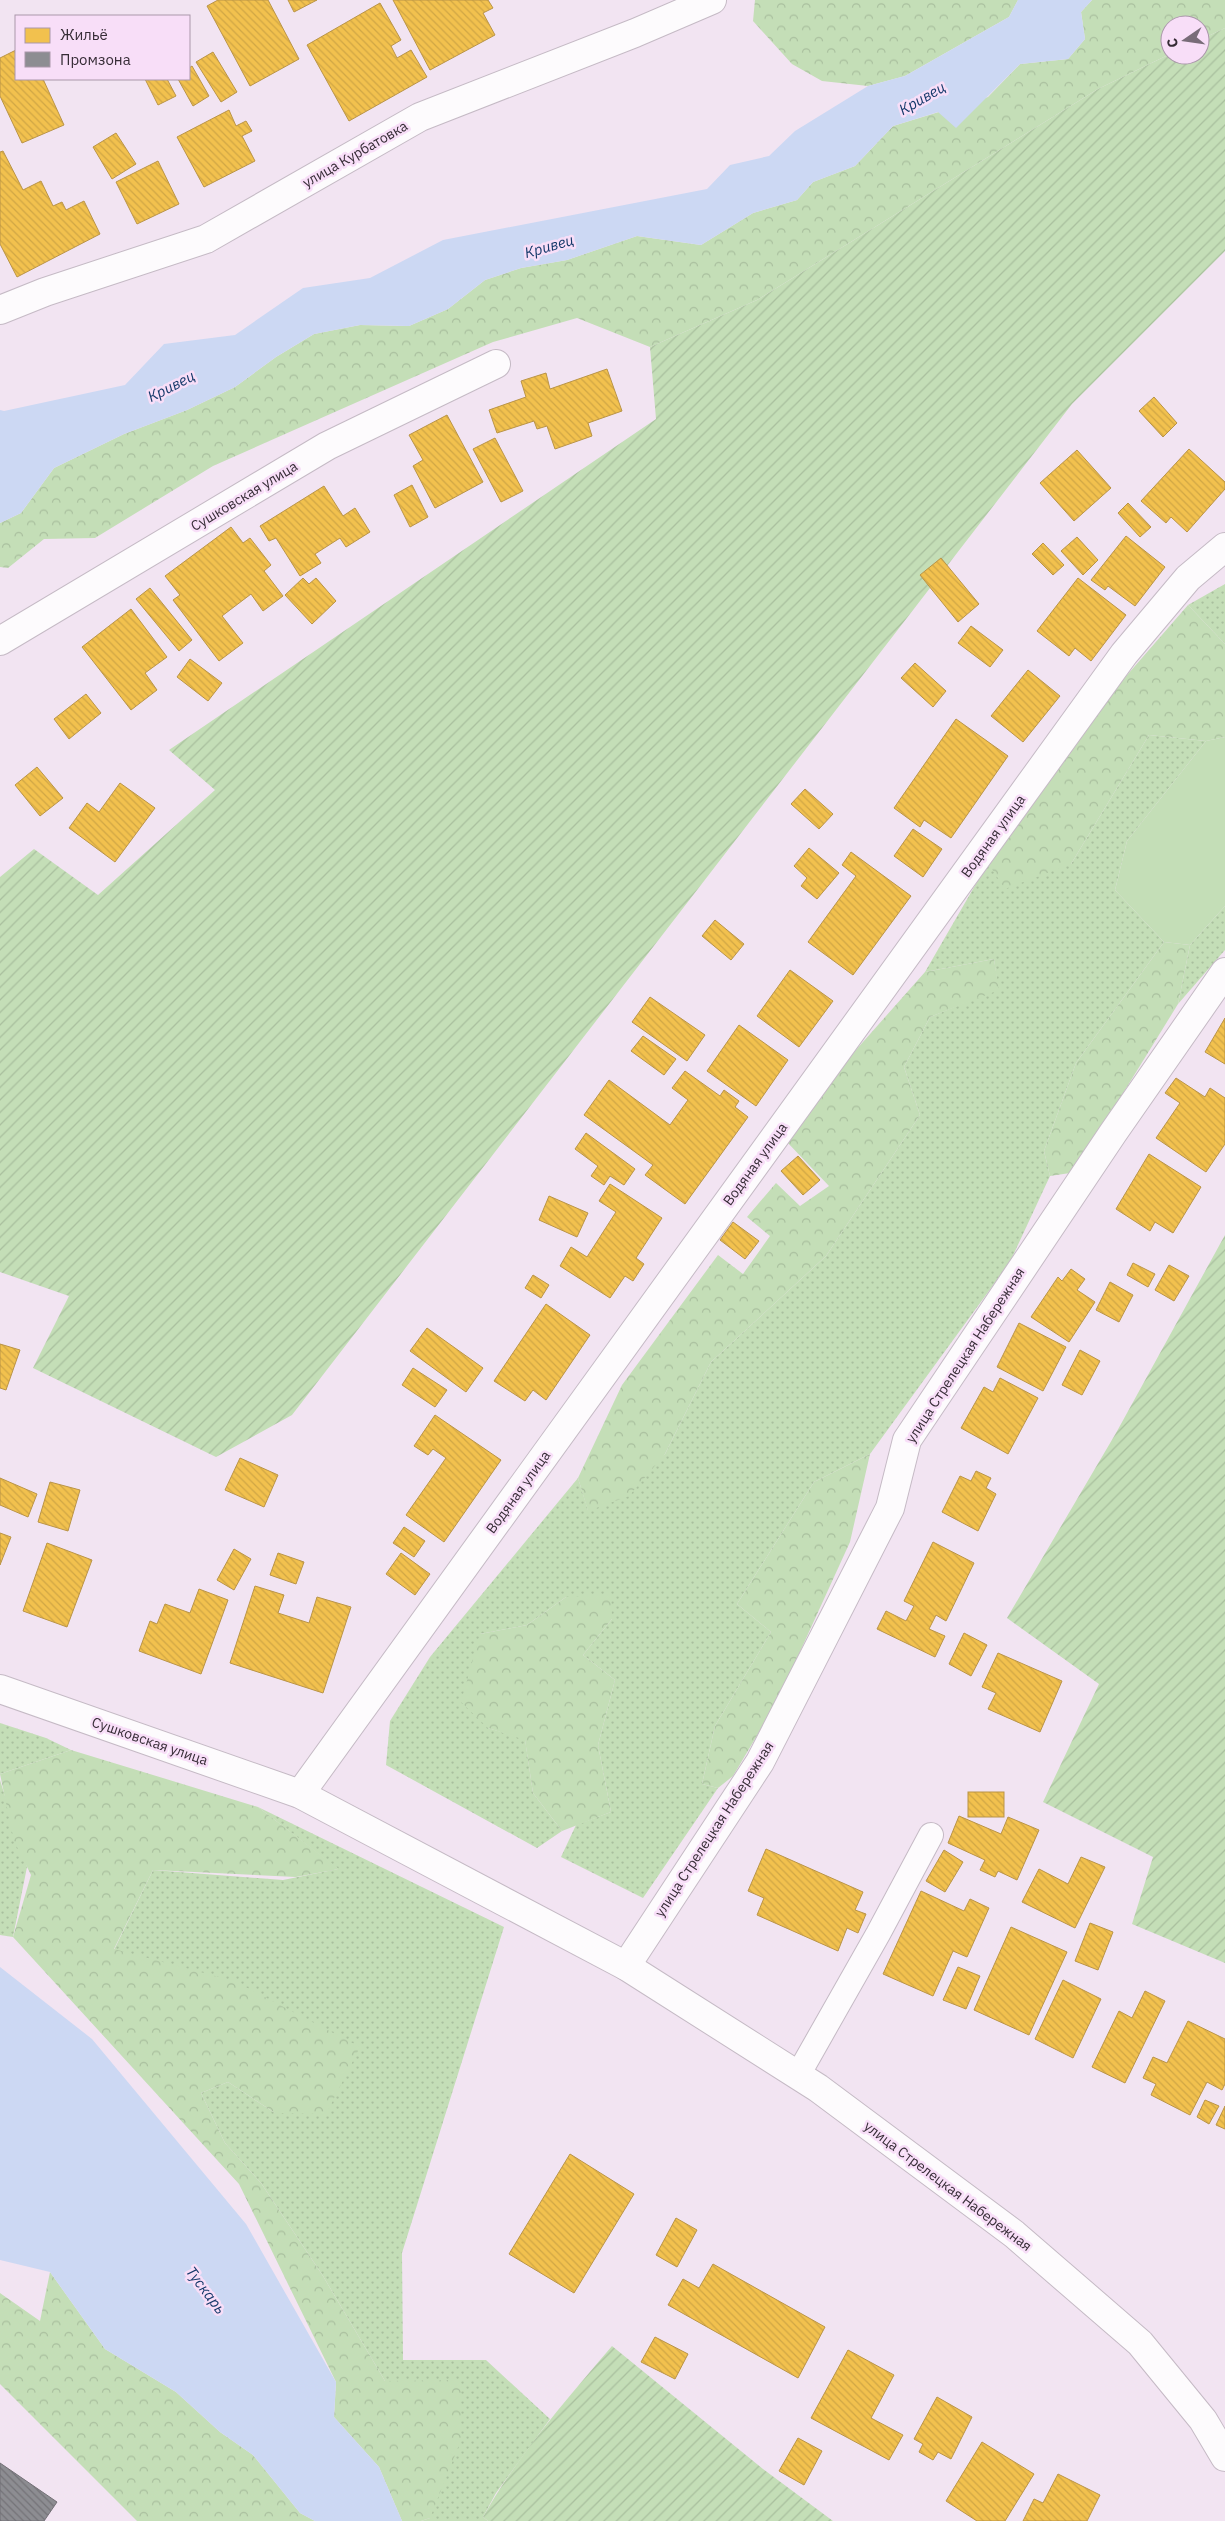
<svg xmlns="http://www.w3.org/2000/svg" width="1225" height="2521" font-family="'IBM Plex Sans',sans-serif">
<style>
.grass{fill:url(#grass-dots)}
.forest{fill:url(#forest-crowns)}
.garden{fill:url(#garden-furrows)}
.pitch{fill:#c4deb7}
.water{fill:#ccd8f3}
.homes{fill:url(#homes-back-hatch);stroke:#ba9447}
.industry{fill:url(#industry-back-hatch);stroke:#737076}
.lines{fill:none;stroke-linecap:round;stroke-linejoin:round}
.service-casing{stroke:#c5bac5;stroke-width:26}
.minor-casing{stroke:#c5bac5;stroke-width:30}
.service{stroke:#fdfbfd;stroke-width:24}
.minor{stroke:#fdfbfd;stroke-width:28}
.labels{text-anchor:middle;dominant-baseline:central;stroke-width:5;stroke-linejoin:round;paint-order:stroke}
.street-label{font-size:14px;fill:#362c36;stroke:#f8def8}
.water-label{font-size:15px;font-style:italic;fill:#133869;stroke:#f8def8}
</style>
<defs>
<pattern id="grass-dots" width="8" height="8" patternUnits="userSpaceOnUse" patternTransform="scale(1.25)"><rect width="8" height="8" fill="#c4deb7"/><path d="M2 2h.1M6 6h.1" fill="none" stroke="#a9bf9e" stroke-width="1.8" stroke-linecap="round"/></pattern>
<pattern id="forest-crowns" width="20" height="18" patternUnits="userSpaceOnUse" patternTransform="scale(1.25)"><rect width="20" height="18" fill="#c4deb7"/><path d="M2 6a3 3 0 1 1 6 0M12 15a3 3 0 1 1 6 0" fill="none" stroke="#a9bf9e"/></pattern>
<pattern id="garden-furrows" width="10" height="10" patternUnits="userSpaceOnUse" patternTransform="scale(1.25)"><rect width="10" height="10" fill="#c4deb7"/><path d="M-1 1l2-2M0 10L10 0M9 11l2-2" fill="none" stroke="#a9bf9e"/></pattern>
<pattern id="homes-back-hatch" width="6" height="6" patternUnits="userSpaceOnUse" patternTransform="scale(1.25)"><rect width="6" height="6" fill="#f2c14e"/><path d="M-1 5l2 2M0 0l6 6M5-1l2 2" fill="none" stroke="#d0a645"/></pattern>
<pattern id="industry-back-hatch" width="6" height="6" patternUnits="userSpaceOnUse" patternTransform="scale(1.25)"><rect width="6" height="6" fill="#8d8d92"/><path d="M-1 5l2 2M0 0l6 6M5-1l2 2" fill="none" stroke="#747378"/></pattern>
</defs>
<rect width="100%" height="100%" fill="#f2e4f2"/>
<g class="grass">
<path d="M1225,584V644L1188,605Z"/>
<path d="M1149,735L1206,741L1127,841L1115,890L1164,942L1076,1063L1044,1151L1050,1176L1010,1262L870,1454L814,1482L737,1604L771,1632L715,1726L702,1784L718,1788L643,1898L561,1857L576,1825L611,1812L598,1745L615,1680L583,1655L612,1619L566,1597L527,1625L480,1634L488,1728L525,1739L533,1793L562,1831L537,1848L386,1765L390,1721L430,1657L578,1478L588,1510L665,1454L711,1362L826,1256L920,1115L904,1067L930,1017L998,989L994,959L925,972L988,863L1071,864Z"/>
<path d="M1225,906V950L1178,1004L1190,945Z"/>
<path d="M0,1723L46,1738L71,1750L0,1774Z"/>
<path d="M0,1780L27,1867L13,1937L0,1935Z"/>
<path d="M258,1807L504,1927L402,2253L403,2360H486L550,2419L496,2493L483,2517L488,2521H421L430,2518L385,2381L323,2276L261,2183L225,2143L201,2093L228,2082L275,2113L114,1950L153,1870L283,1880L338,1869Z"/>
</g>
<g class="forest">
<path d="M755,0H1018L1009,17L905,76L868,86L822,81L792,64L753,21Z"/>
<path d="M1092,0H1225V28L1200,40V25H1170V54L1098,89L757,300L650,347L577,318L493,342L213,466L95,538L44,539L8,568L0,567V523L21,513L54,468L124,434L187,410L235,387L276,357L314,334L360,325L409,326L448,309L485,280L521,268L567,260L637,236L701,245L753,213L797,200L813,182L855,166L893,126L988,97L1020,64L1068,59L1085,39L1081,12Z"/>
<path d="M1188,605L1225,644V737L1206,741L1149,735L1071,864L1005,889L988,863L1101,705Z"/>
<path d="M1164,942L1190,945L1178,1004L1109,1116L1070,1173L1050,1176L1044,1151L1076,1063Z"/>
<path d="M994,959L999,990L930,1017L904,1067L920,1115L826,1256L711,1362L665,1454L629,1496L588,1511L578,1478L622,1385L718,1255L743,1274L770,1236L747,1217L776,1183L800,1206L829,1186L786,1141L855,1051L925,972Z"/>
<path d="M870,1454L850,1542L777,1702L733,1776L718,1788L702,1784L715,1726L771,1632L737,1604L814,1482Z"/>
<path d="M611,1595L612,1619L583,1655L615,1680L598,1745L611,1812L562,1831L533,1793L525,1740L488,1728L461,1702L480,1634L527,1625L566,1597Z"/>
<path d="M71,1750L258,1807L339,1869L296,1877L153,1870L114,1949L234,1981L360,2047L326,2114L275,2113L228,2082L201,2093L225,2143L261,2183L323,2276L385,2381L461,2380V2440L430,2518L421,2521H402L379,2467L334,2417L336,2382L239,2184L13,1937L31,1875L14,1841L0,1774Z"/>
<path d="M50,2272L105,2349L176,2392L220,2432L253,2455L300,2513L315,2521H137L0,2384V2293L40,2321Z"/>
</g>
<g class="garden">
<path d="M1225,28V251L1072,404L292,1415L216,1457L33,1368L69,1296L0,1272V877L34,849L98,895L215,790L169,750L656,419L650,347L757,300L1098,89L1170,54L1200,55V40Z"/>
<path d="M1225,1235V1963L1132,1924L1153,1857L1043,1802L1099,1684L1007,1618L1116,1433Z"/>
<path d="M612,2346L763,2469L833,2521H488L483,2517C518,2455 566,2400 612,2346Z"/>
</g>
<path class="pitch" d="M1225,737V906L1190,945L1164,942L1115,890L1127,841L1206,741Z"/>
<g class="water">
<path d="M1018,0H1092L1081,12L1085,39L1068,59L1020,64L956,128L938,112L893,126L855,166L813,182L797,200L753,213L701,245L637,236L567,260L521,268L485,280L448,309L409,326L360,325L314,334L276,357L235,387L187,410L124,434L54,468L21,513L0,523V410L4,411L125,385L164,344L235,335L303,288L370,278L443,240L707,189L730,165L769,156L795,131L868,86L905,76L1009,17Z"/>
<path d="M0,1967L92,2039L246,2224L336,2382L334,2417L379,2467L402,2521H315L300,2513L253,2455L220,2432L176,2392L105,2349L50,2272L0,2260Z"/>
</g>
<g class="homes">
<path d="M218,0H268L299,59L250,86L207,6Z"/>
<path d="M288,0H317L294,12Z"/>
<path d="M393,0H488L493,8L483,13L495,35L430,70Z"/>
<path d="M380,3L401,40L391,46L397,58L411,50L427,77L349,121L307,45Z"/>
<path d="M16,50V79H43L64,125L22,143L0,96V58Z"/>
<path d="M213,52L237,92L221,102L196,62Z"/>
<path d="M192,66L209,96L193,106L178,79H189V68Z"/>
<path d="M145,79H167L176,96L158,105Z"/>
<path d="M229,110L236,126L246,121L252,131L242,136L255,161L204,187L177,137Z"/>
<path d="M116,133L136,164L112,179L93,147Z"/>
<path d="M3,151L23,190L41,181L53,206L62,202L66,210L84,201L100,234L17,277L0,244V152Z"/>
<path d="M158,161L179,204L137,224L116,182Z"/>
<path d="M607,369L622,411L588,423L592,436L555,449L547,426L537,429L534,421L497,433L489,410L526,397L521,381L546,373L550,389Z"/>
<path d="M1154,397L1177,423L1163,437L1139,411Z"/>
<path d="M447,415L483,482L435,508L413,466L423,460L409,435Z"/>
<path d="M495,438L523,491L501,502L473,449Z"/>
<path d="M1189,449L1225,482V489L1187,532L1171,517L1166,523L1141,501Z"/>
<path d="M1077,450L1111,488L1074,521L1040,483Z"/>
<path d="M412,485L428,517L410,527L394,495Z"/>
<path d="M324,486L343,516L355,508L370,532L346,547L340,538L315,554L321,563L300,576L276,538L269,541L260,526Z"/>
<path d="M1128,503L1151,527L1140,537L1118,513Z"/>
<path d="M231,527L243,543L250,538L271,565L264,571L283,596L263,611L251,594L222,616L243,643L219,661L173,600L180,595L165,576Z"/>
<path d="M1126,536L1165,567L1135,606L1108,586L1105,590L1091,580Z"/>
<path d="M1077,537L1098,560L1083,575L1061,551Z"/>
<path d="M1043,543L1064,565L1053,575L1032,554Z"/>
<path d="M941,558L979,604L958,622L920,575Z"/>
<path d="M303,578L309,584L316,578L336,601L312,624L285,595Z"/>
<path d="M1078,578L1126,615L1091,661L1075,648L1069,656L1037,631Z"/>
<path d="M150,588L192,640L179,651L136,599Z"/>
<path d="M131,609L167,657L145,673L157,690L131,710L82,647Z"/>
<path d="M971,626L1003,650L990,667L958,643Z"/>
<path d="M190,659L222,683L208,701L177,677Z"/>
<path d="M915,663L946,691L933,707L901,678Z"/>
<path d="M1028,670L1060,696L1023,742L991,716Z"/>
<path d="M86,694L101,713L69,739L54,719Z"/>
<path d="M956,719L1008,756L951,838L924,820L920,827L894,808Z"/>
<path d="M37,767L63,798L40,816L15,785Z"/>
<path d="M120,783L155,808L115,862L69,828L87,803L99,812Z"/>
<path d="M805,789L833,814L819,829L791,804Z"/>
<path d="M913,829L942,849L923,877L894,856Z"/>
<path d="M809,848L839,873L817,899L801,886L807,878L794,866Z"/>
<path d="M851,852L911,896L853,975L808,942L856,876L842,865Z"/>
<path d="M715,920L744,944L731,960L702,936Z"/>
<path d="M790,970L833,1001L799,1047L757,1016Z"/>
<path d="M650,997L705,1035L687,1061L632,1022Z"/>
<path d="M1225,1018V1064L1205,1052Z"/>
<path d="M739,1025L788,1060L756,1106L707,1071Z"/>
<path d="M643,1036L676,1059L664,1075L631,1051Z"/>
<path d="M685,1071L720,1096L724,1090L739,1101L735,1107L748,1117L685,1204L645,1175L653,1165L584,1115L609,1080L670,1125L688,1100L672,1088Z"/>
<path d="M1176,1078L1205,1097L1210,1088L1225,1098V1144L1206,1172L1156,1138L1180,1103L1165,1093Z"/>
<path d="M586,1133L635,1169L624,1185L610,1176L604,1185L591,1176L598,1166L575,1149Z"/>
<path d="M1149,1154L1201,1187L1173,1233L1155,1222L1150,1231L1116,1209Z"/>
<path d="M798,1156L820,1180L803,1195L781,1171Z"/>
<path d="M610,1184L662,1218L636,1258L644,1264L633,1281L625,1276L610,1298L560,1266L571,1247L587,1257L616,1212L599,1201Z"/>
<path d="M549,1196L588,1213L577,1237L539,1220Z"/>
<path d="M733,1222L759,1241L745,1259L720,1240Z"/>
<path d="M1133,1263L1155,1274L1148,1287L1127,1275Z"/>
<path d="M1169,1265L1189,1276L1174,1301L1155,1290Z"/>
<path d="M1071,1269L1085,1279L1077,1290L1095,1302L1069,1342L1031,1317L1058,1277L1062,1281Z"/>
<path d="M533,1275L549,1285L541,1298L525,1288Z"/>
<path d="M1110,1282L1133,1295L1119,1322L1096,1310Z"/>
<path d="M546,1304L590,1335L546,1400L533,1390L525,1401L494,1381Z"/>
<path d="M1019,1323L1066,1347L1043,1391L997,1367Z"/>
<path d="M427,1328L483,1368L466,1392L410,1351Z"/>
<path d="M0,1344L20,1350L6,1390L0,1388Z"/>
<path d="M1080,1350L1100,1361L1082,1395L1062,1385Z"/>
<path d="M413,1368L447,1390L435,1407L402,1385Z"/>
<path d="M1000,1378L1038,1398L1008,1454L961,1428L984,1387L993,1392Z"/>
<path d="M435,1415L501,1460L444,1542L406,1515L446,1458L433,1449L428,1455L414,1446Z"/>
<path d="M240,1458L278,1475L264,1507L225,1490Z"/>
<path d="M976,1471L991,1478L986,1488L996,1494L978,1531L942,1512L960,1476L971,1481Z"/>
<path d="M0,1478L37,1494L28,1517L0,1505Z"/>
<path d="M50,1482L80,1490L68,1531L38,1522Z"/>
<path d="M404,1527L425,1541L414,1557L393,1543Z"/>
<path d="M0,1533L11,1537L0,1565Z"/>
<path d="M933,1542L974,1563L946,1621L936,1615L929,1629L945,1636L935,1657L877,1629L886,1611L906,1621L914,1606L904,1601Z"/>
<path d="M47,1543L92,1560L67,1627L23,1611Z"/>
<path d="M234,1549L251,1559L234,1590L217,1580Z"/>
<path d="M278,1553L304,1562L296,1584L270,1575Z"/>
<path d="M401,1553L430,1574L415,1595L386,1574Z"/>
<path d="M255,1586L284,1595L278,1613L309,1623L317,1597L351,1607L323,1693L230,1663Z"/>
<path d="M199,1589L228,1600L201,1674L139,1651L150,1621L157,1624L165,1604L190,1613Z"/>
<path d="M964,1633L987,1645L971,1676L949,1664Z"/>
<path d="M998,1653L1062,1681L1040,1732L988,1709L996,1693L982,1687Z"/>
<rect x="968" y="1792" width="36" height="25"/>
<path d="M959,1816L1001,1834L1008,1817L1039,1830L1017,1880L998,1871L995,1877L980,1870L985,1860L948,1843Z"/>
<path d="M766,1849L863,1892L855,1910L866,1914L858,1933L847,1928L838,1951L757,1915L764,1898L748,1891Z"/>
<path d="M944,1850L963,1862L945,1892L926,1881Z"/>
<path d="M1081,1857L1105,1867L1075,1928L1022,1902L1039,1869L1068,1884Z"/>
<path d="M921,1891L964,1911L970,1899L989,1908L967,1957L953,1951L933,1996L883,1974Z"/>
<path d="M1090,1923L1113,1932L1098,1970L1075,1961Z"/>
<path d="M1011,1927L1067,1952L1029,2035L974,2010Z"/>
<path d="M958,1967L980,1976L966,2009L943,2000Z"/>
<path d="M1063,1980L1101,1999L1073,2058L1035,2039Z"/>
<path d="M1145,1991L1165,2001L1125,2083L1092,2067L1119,2011L1132,2018Z"/>
<path d="M1188,2021L1225,2039V2084L1222,2090L1207,2082L1190,2115L1151,2095L1156,2084L1143,2078L1153,2057L1167,2063Z"/>
<path d="M1205,2100L1219,2106L1209,2124L1197,2117Z"/>
<path d="M1225,2106V2129L1216,2125Z"/>
<path d="M570,2154L634,2194L574,2293L509,2254Z"/>
<path d="M676,2218L697,2230L677,2267L656,2255Z"/>
<path d="M713,2264L825,2327L798,2378L668,2305L683,2279L699,2288Z"/>
<path d="M655,2337L688,2354L675,2379L641,2362Z"/>
<path d="M848,2350L894,2375L871,2418L903,2435L889,2460L811,2418Z"/>
<path d="M937,2397L972,2417L951,2459L938,2452L933,2460L919,2452L923,2444L914,2439Z"/>
<path d="M798,2438L822,2451L804,2485L779,2471Z"/>
<path d="M982,2442L1034,2474L1005,2521H977L946,2501Z"/>
<path d="M1058,2474L1100,2495L1087,2521H1023L1034,2499L1043,2503Z"/>
</g>
<path class="industry" d="M0,2463L57,2502L44,2521H0Z"/>
<g class="lines">
<g class="service-casing">
<path id="service" d="M798,2075L878,1934L931,1835"/>
</g>
<g class="minor-casing">
<g id="minor">
<path d="M0,310L45,292L206,239L420,117L635,33L712,0"/>
<path d="M0,641L327,446L496,364"/>
<path d="M0,1689L300,1794L626,1966L818,2088L1014,2234L1140,2343L1203,2420L1225,2457"/>
<path d="M300,1794L1124,654L1188,578L1225,547"/>
<path d="M626,1966L760,1762L890,1508L907,1440L1113,1133L1225,972"/>
</g>
</g>
<use href="#service" class="service"/>
<use href="#minor" class="minor"/>
</g>
<g class="labels">
<g class="street-label">
<text transform="translate(355 154) rotate(-30)">улица Курбатовка</text>
<text transform="translate(244 496) rotate(-31)">Сушковская улица</text>
<text transform="translate(993 836) rotate(-54)">Водяная улица</text>
<text transform="translate(755 1164) rotate(-54)">Водяная улица</text>
<text transform="translate(965 1355) rotate(-57)">улица Стрелецкая Набережная</text>
<text transform="translate(518 1492) rotate(-54)">Водяная улица</text>
<text transform="translate(150 1741) rotate(19)">Сушковская улица</text>
<text transform="translate(714 1829) rotate(-57)">улица Стрелецкая Набережная</text>
<text transform="translate(948 2186) rotate(37)">улица Стрелецкая Набережная</text>
</g>
<g class="water-label">
<text transform="translate(922 98) rotate(-30)">Кривец</text>
<text transform="translate(549 246) rotate(-16)">Кривец</text>
<text transform="translate(171 386) rotate(-27)">Кривец</text>
<text transform="translate(206 2290) rotate(53)">Тускарь</text>
</g>
</g>
<rect x="15" y="15" width="175" height="65" fill="#f8def8" stroke="#aa97aa"/>
<rect x="25" y="28" width="25" height="15" fill="#f2c14e" stroke="#aa97aa"/>
<text x="60" y="40" font-size="15" fill="#362c36">Жильё</text>
<rect x="25" y="52" width="25" height="15" fill="#8d8d92" stroke="#aa97aa"/>
<text x="60" y="65" font-size="15" fill="#362c36">Промзона</text>
<g transform="translate(1185 40) rotate(257)"><circle r="24" fill="#f8def8" stroke="#aa97aa"/>
<path d="M0-4L9 19L0 12L-9 19Z" fill="#786c78"/>
<text y="-8" font-size="14" font-weight="bold" text-anchor="middle" fill="#362c36">С</text>
</g>
</svg>
